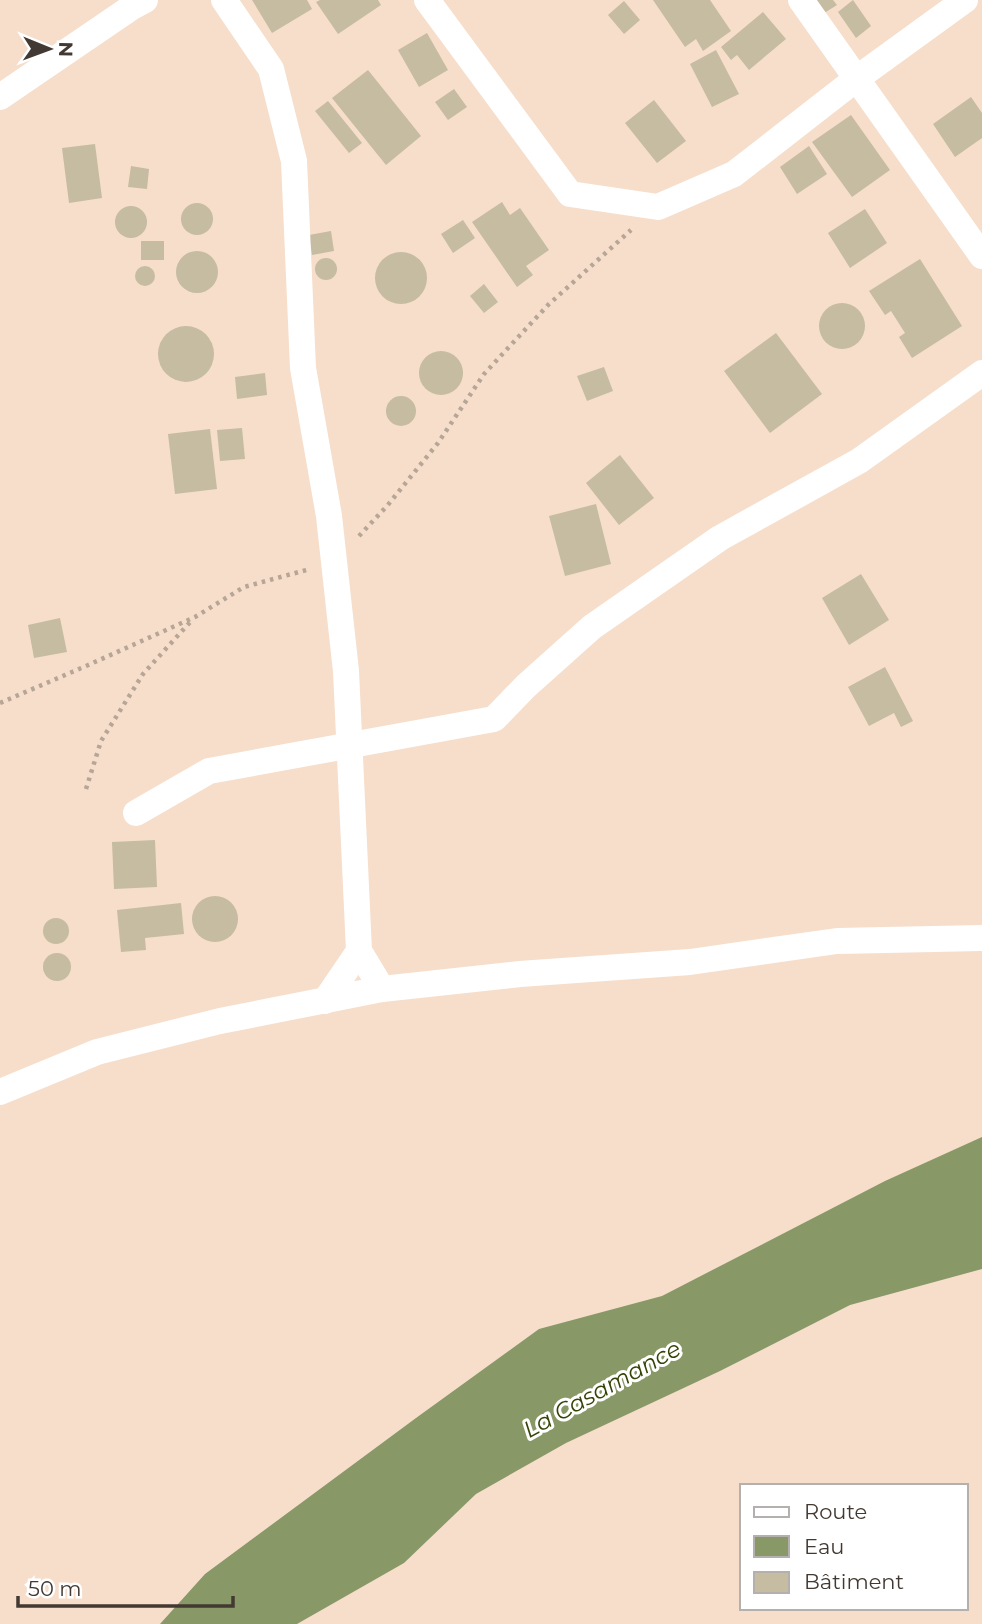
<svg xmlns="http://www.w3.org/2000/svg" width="982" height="1624" font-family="Montserrat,sans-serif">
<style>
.water{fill:#889866}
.building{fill:#c5bca2}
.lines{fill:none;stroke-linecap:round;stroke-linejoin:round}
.path{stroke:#b7a596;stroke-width:4.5;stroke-dasharray:3.5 5;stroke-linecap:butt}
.street{stroke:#fff;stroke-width:26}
.labels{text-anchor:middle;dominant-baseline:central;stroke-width:6;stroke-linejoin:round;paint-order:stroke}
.water-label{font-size:23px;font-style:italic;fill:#354306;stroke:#fff}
</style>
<rect width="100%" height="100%" fill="#f6decb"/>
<path class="water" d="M982,1137V1269L850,1305L720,1371L566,1443L476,1494L404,1563L297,1624H160L205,1574L416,1418L539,1329L662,1296L885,1181Z"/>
<g class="building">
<path d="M252,0H307L312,9L272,33Z"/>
<path d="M320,0H378L381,5L338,34L316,2Z"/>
<path d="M653,0H710L731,31L703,51L696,39L685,47Z"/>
<path d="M812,0H833L837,5L821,15Z"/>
<path d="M853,0L871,26L856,38L838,12Z"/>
<path d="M624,1L640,20L624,34L608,15Z"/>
<path d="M763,12L786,39L749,70L737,55L731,60L721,47Z"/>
<path d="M427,33L448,70L419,87L398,50Z"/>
<path d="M716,50L739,94L712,107L690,64Z"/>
<path d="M368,70L421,136L386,165L332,98Z"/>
<path d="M454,89L467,107L448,120L435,102Z"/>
<path d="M971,97L982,113V138L955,157L933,124Z"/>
<path d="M654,100L686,141L657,163L625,123Z"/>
<path d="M328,101L362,143L349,153L315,111Z"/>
<path d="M851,115L890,170L852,197L812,142Z"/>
<path d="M95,144L102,198L69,203L62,148Z"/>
<path d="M809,146L827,174L797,194L780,167Z"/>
<path d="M131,166L149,169L147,189L128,187Z"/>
<path d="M502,202L510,215L520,208L549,250L526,266L533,275L517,287L472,222Z"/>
<circle cx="197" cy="219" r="16"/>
<circle cx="131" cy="222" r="16"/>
<path d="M865,209L887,243L850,268L828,233Z"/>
<path d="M463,220L475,238L453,253L441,234Z"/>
<path d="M331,231L334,251L312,255L309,235Z"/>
<rect x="141" y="241" width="23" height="19"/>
<circle cx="197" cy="272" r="21"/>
<circle cx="401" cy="278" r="26"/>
<circle cx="326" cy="269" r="11"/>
<path d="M920,259L962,326L912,358L899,337L905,333L891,311L885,315L869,291Z"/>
<circle cx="145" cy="276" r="10"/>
<path d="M484,284L498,302L484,313L470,296Z"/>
<circle cx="842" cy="326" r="23"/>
<circle cx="186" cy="354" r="28"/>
<path d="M776,333L822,394L770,433L724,371Z"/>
<circle cx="441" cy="373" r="22"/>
<path d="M604,367L613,391L587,401L577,376Z"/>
<path d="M265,373L267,395L237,399L235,377Z"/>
<circle cx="401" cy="411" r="15"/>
<path d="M242,428L245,459L220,461L217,430Z"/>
<path d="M210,429L217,489L175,494L168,434Z"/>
<path d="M620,455L654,498L619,525L586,483Z"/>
<path d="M596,504L611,564L565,576L549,516Z"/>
<path d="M861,574L889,620L849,645L822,598Z"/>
<path d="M60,618L67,652L34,658L28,625Z"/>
<path d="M885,667L913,721L901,727L894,713L869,726L848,687Z"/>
<path d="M155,840L157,887L114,889L112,842Z"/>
<circle cx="215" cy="919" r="23"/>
<path d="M181,903L184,934L145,938L146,950L121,952L117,910Z"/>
<circle cx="56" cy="931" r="13"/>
<circle cx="57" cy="967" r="14"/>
</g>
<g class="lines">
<g class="path">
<path d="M359,536L387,506L438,443L484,374L548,305L631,230"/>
<path d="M0,703L86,666L195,617L244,587L310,569"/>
<path d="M86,789L101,741L143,674L192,620"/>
</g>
<g class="street">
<path d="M224,0L271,69L294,161L303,368L329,516L346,671L359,951L382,989"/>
<path d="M427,0L570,194L658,207L734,174L856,79L965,0"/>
<path d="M801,0L982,256"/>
<path d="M0,97L132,7L145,0"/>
<path d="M136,813L209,771L494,719L526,686L592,627L720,538L859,461L982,373"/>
<path d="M325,1001L359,951"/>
<path d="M0,1092L97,1052L220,1021L382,989L520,974L690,962L837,941L982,938"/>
</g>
</g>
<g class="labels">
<g class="water-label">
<text transform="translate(602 1389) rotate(-29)">La Casamance</text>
</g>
</g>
<rect x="740" y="1484" width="228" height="126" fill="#ffffff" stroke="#b3b0ad" stroke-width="2"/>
<rect x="754" y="1507" width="35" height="10" fill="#ffffff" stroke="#b3b0ad" stroke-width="2"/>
<text x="804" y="1519" font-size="21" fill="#423932">Route</text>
<rect x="754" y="1536" width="35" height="21" fill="#889866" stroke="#b3b0ad" stroke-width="2"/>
<text x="804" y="1554" font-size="21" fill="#423932">Eau</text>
<rect x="754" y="1572" width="35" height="21" fill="#c5bca2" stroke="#b3b0ad" stroke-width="2"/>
<text x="804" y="1589" font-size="21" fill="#423932">Bâtiment</text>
<g transform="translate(49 49) rotate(91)" stroke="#ffffff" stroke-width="5" paint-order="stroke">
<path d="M0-5L12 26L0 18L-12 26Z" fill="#423932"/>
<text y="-10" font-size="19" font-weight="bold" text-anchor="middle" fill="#423932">N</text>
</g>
<path d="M18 1596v10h215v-10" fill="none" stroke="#423932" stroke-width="3.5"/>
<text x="28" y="1596" font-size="21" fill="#423932" stroke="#ffffff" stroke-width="5" paint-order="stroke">50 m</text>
</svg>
